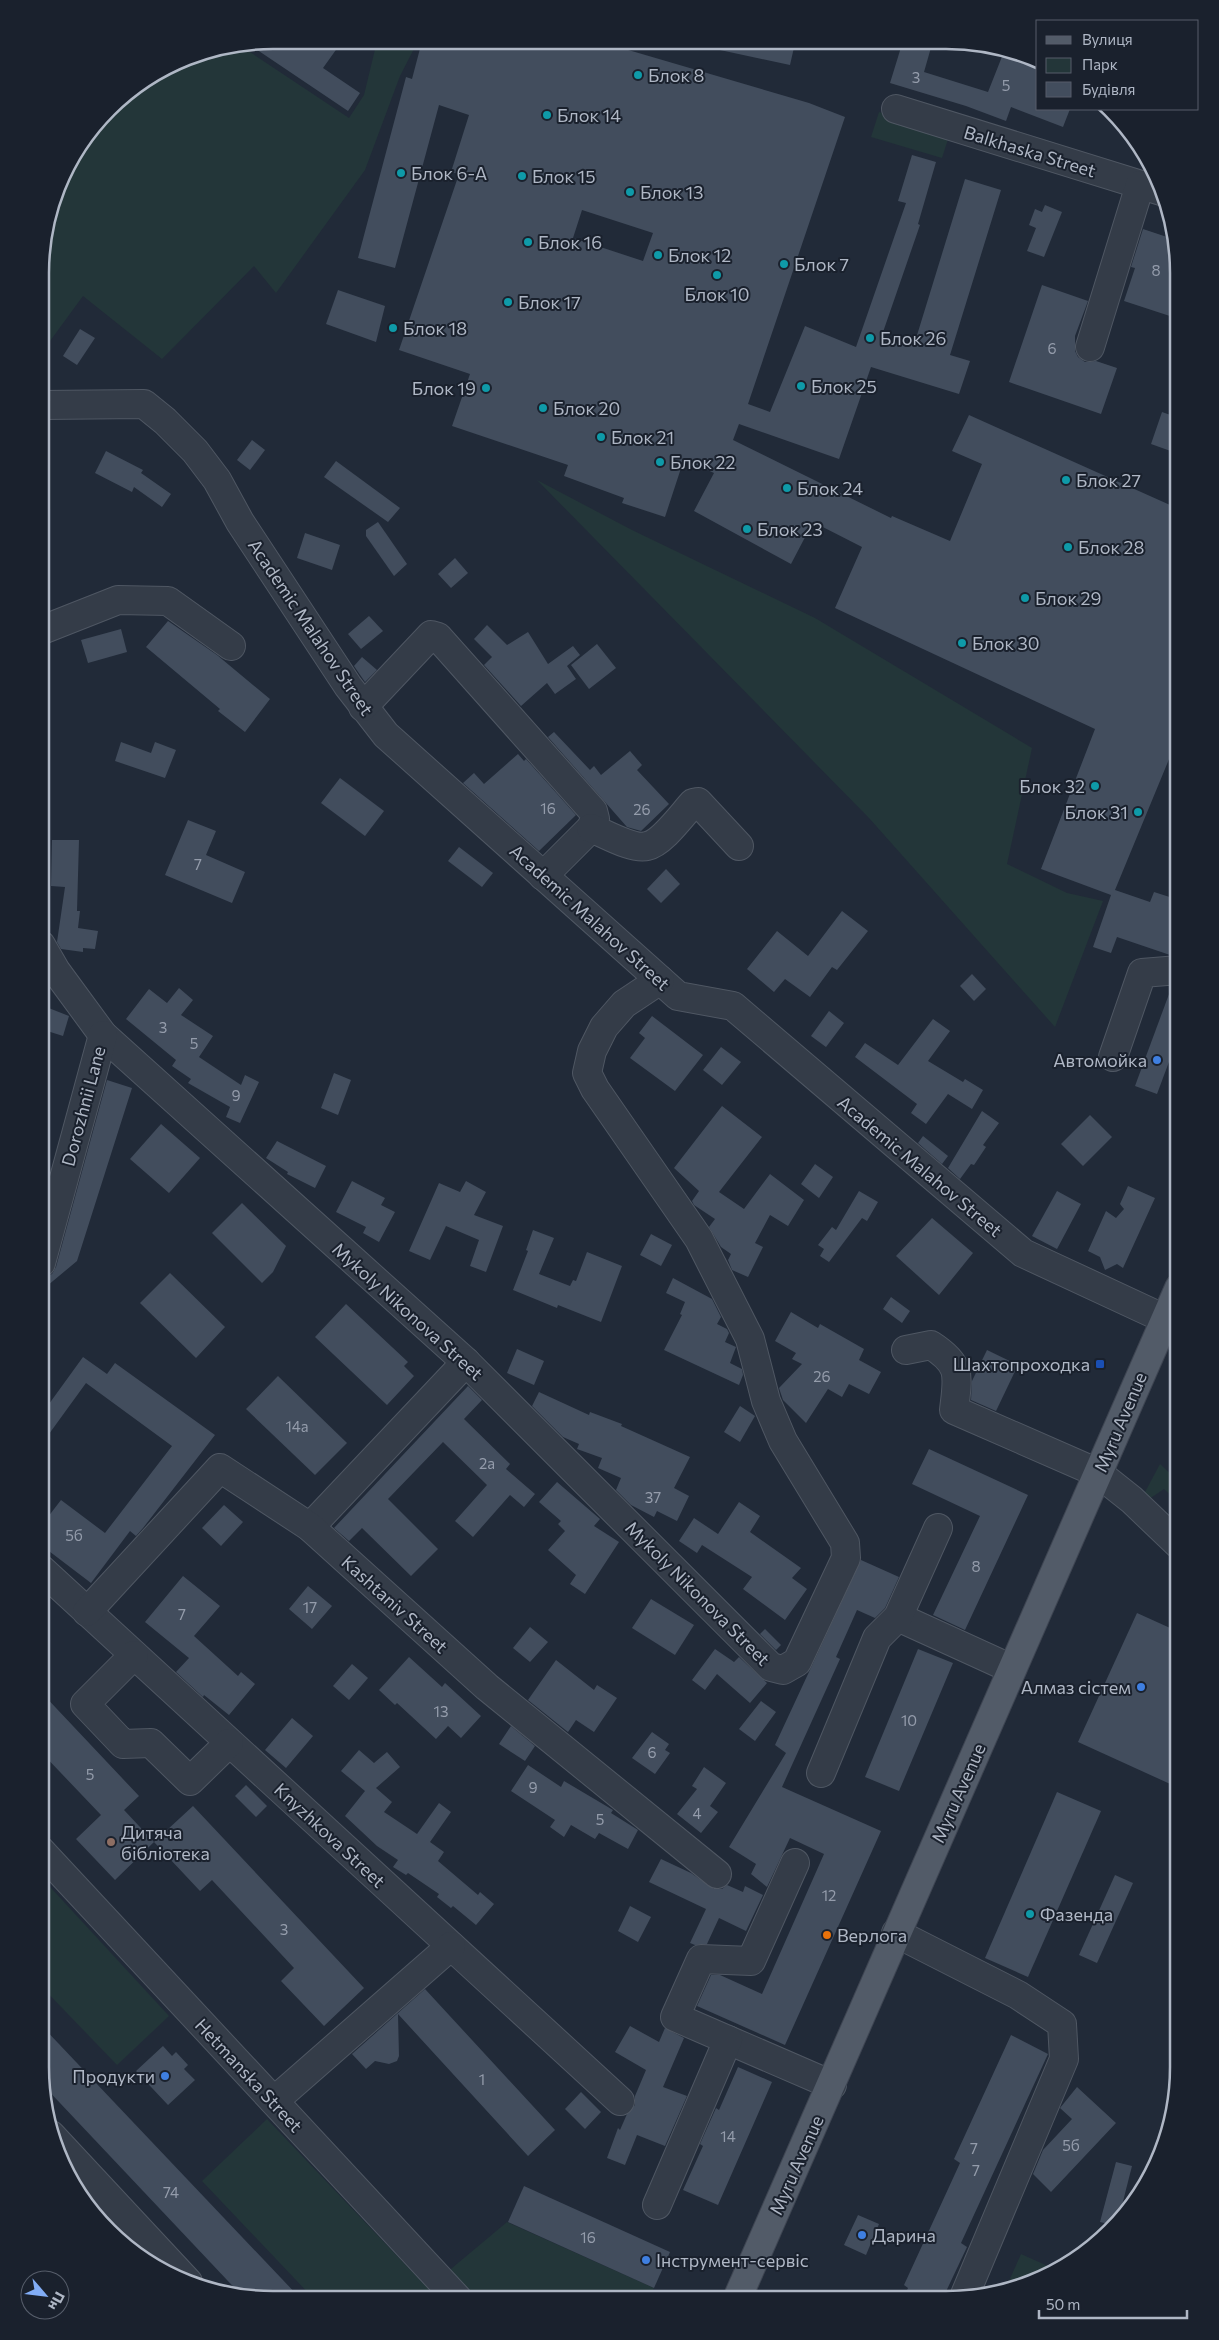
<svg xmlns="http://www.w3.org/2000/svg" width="1219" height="2340" font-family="Commissioner,sans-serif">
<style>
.green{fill:#233639}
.building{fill:#424d5d;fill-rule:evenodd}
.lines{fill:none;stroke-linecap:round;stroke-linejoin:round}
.minor-casing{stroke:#4f5763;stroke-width:30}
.major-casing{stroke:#3e4552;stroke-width:30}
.minor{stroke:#343c48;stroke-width:28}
.major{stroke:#525b68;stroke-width:28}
.culture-dot{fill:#0f9aa8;stroke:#1a212d;stroke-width:2}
.shop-dot{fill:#3f7fe0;stroke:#1a212d;stroke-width:2}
.transit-dot{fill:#1a4fb4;stroke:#1a212d;stroke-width:2}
.education-dot{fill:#8d6e63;stroke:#1a212d;stroke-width:2}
.food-dot{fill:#e8710a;stroke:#1a212d;stroke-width:2}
.labels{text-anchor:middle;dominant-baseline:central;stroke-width:4;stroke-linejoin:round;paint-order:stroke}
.number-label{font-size:15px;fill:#949cab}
.poi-label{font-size:18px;fill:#afb7c5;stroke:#1a212d;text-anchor:start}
.street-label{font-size:18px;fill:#afb7c5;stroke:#1a212d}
.rim{fill:none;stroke:#afb7c5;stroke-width:2.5}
</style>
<rect width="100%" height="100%" fill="#212a38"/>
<g class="green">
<path d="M377,41H418L400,76L365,170L276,293L254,266L162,359L83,296L42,352V243L64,170L119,98L184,58L241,46L349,118L364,95Z"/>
<path d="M879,112L950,133L942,158L871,137Z"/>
<path d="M537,480L632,530L815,618L1032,748L1007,864L1067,893L1103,901L1055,1027L869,818Z"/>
<path d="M1160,1464L1179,1482V1503L1164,1489L1149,1499L1144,1494Z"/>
<path d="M40,1876L169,2016L117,2065L40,1985Z"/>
<path d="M267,2119L438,2299L313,2298L202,2181Z"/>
<path d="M507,2222L654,2288L648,2299H458L439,2279Z"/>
<path d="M1021,2254L1050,2267L1047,2275L1021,2288L1005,2290Z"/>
</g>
<g class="building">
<path d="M273,40H343L323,68L360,93L348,111L250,45Z"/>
<path d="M422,41L601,42L809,103L845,117L748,404L770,412L805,326L856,347L906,203L898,201L912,155L936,162L918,224L920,225L882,335L914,345L965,179L1001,190L950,355L970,361L959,394L871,367L839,459L739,424L733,440L891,518L892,516L950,541L982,464L952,451L969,415L1179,509V735L1115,890L1150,902L1154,892L1179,900V928L1170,955L1117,937L1111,953L1093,947L1111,895L1041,869L1095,729L835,608L862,547L813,522L791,564L694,511L714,473L684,459L665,517L622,503L624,498L564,476L568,465L452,426L470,374L399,350L459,174L451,172L469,115L439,105L395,268L358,258L406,77L412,79ZM582,210L653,233L643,261L573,238Z"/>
<path d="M721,43H795L790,65L720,50Z"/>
<path d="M902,44H932L924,72L988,92L1005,49L1038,60V109H1070L1063,127L1011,107L1006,121L966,106L890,83Z"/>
<path d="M1045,205L1062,212L1044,257L1027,251L1036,228L1029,225L1035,209L1042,212Z"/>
<path d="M1143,229L1173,239L1179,273V319L1124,301L1135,268L1131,267Z"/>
<path d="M1042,285L1088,301L1075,336V351L1078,357L1085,362L1096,361L1117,368L1101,414L1009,382Z"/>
<path d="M338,290L385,306L376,342L326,324Z"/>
<path d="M80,329L95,338L77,365L63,356Z"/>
<path d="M1162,412L1179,418V454L1151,444Z"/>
<path d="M252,440L265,450L250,470L237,460Z"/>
<path d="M106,451L143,470L141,473L171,494L162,507L134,487L132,492L95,473Z"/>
<path d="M336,461L400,508L388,522L324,477Z"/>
<path d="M378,522L407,564L394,576L366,536V530Z"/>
<path d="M305,533L340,545L332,570L297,558Z"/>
<path d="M455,558L468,573L451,588L438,574Z"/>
<path d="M369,616L383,631L361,649L348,634Z"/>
<path d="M168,621L217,655L270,699L245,732L218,711L220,709L146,647Z"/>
<path d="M487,625L507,645L528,632L548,664L573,646L580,655L567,666L576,679L555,694L547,683L521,706L484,665L492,657L474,639Z"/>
<path d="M121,629L127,652L88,663L81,640Z"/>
<path d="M597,644L616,668L589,689L571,665Z"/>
<path d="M362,657L377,670L365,682L354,666Z"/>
<path d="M554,732L590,770L594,766L601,775L630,751L642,765L637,770L669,804L641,831L627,827L548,737Z"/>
<path d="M121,742L151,753L155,742L176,750L165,778L115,761Z"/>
<path d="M518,754L524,761L526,759L576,815L539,851L463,783L474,773L484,784Z"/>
<path d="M340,778L384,811L365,836L321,803Z"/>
<path d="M188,820L216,831L206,855L245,872L232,903L165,875Z"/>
<path d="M52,840H79L77,911H80L78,928L98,931L95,949L83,948V952L61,949L57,942L65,887L51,886Z"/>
<path d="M459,847L493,873L482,887L448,861Z"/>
<path d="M666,869L680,884L661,903L647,889Z"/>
<path d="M842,911L868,931L837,970L832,967L810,997L785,979L774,992L747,969L777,931L808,956Z"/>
<path d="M972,974L986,989L974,1001L960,986Z"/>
<path d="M1172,986H1179V1035L1157,1094L1135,1086Z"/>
<path d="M179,988L193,1000L181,1015L213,1036L199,1057L241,1085L245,1075L259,1082L240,1123L226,1117L230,1107L188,1083L191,1079L172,1066L176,1060L126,1019L149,989L167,1003Z"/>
<path d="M41,1005L69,1016L63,1036L41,1029Z"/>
<path d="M829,1011L844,1023L826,1047L811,1036Z"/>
<path d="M652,1016L703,1055L675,1091L630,1058L645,1038L639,1033Z"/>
<path d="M933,1019L950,1031L928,1061L963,1082L965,1079L983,1090L972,1109L948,1094L926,1124L911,1113L917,1104L855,1057L865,1043L898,1065Z"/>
<path d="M721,1047L741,1062L722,1085L703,1070Z"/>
<path d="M334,1073L351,1080L338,1115L321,1108Z"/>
<path d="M107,1080L132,1088L77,1261L41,1291L43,1278L52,1274L56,1267Z"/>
<path d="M722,1106L762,1137L719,1192L744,1209L770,1174L804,1200L788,1226L770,1215L755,1243L763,1247L748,1277L732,1270L728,1260L731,1254L721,1247L709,1227L715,1219L694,1205L692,1201L699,1191L674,1168Z"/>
<path d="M982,1111L999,1123L983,1145L986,1147L974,1165L971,1164L960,1179L948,1168Z"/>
<path d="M1090,1115L1112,1137L1083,1166L1061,1144Z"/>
<path d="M161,1124L200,1158L169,1193L130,1159Z"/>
<path d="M923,1136L948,1156L942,1164L918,1143Z"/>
<path d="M277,1141L326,1166L315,1188L287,1174L288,1172L266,1158Z"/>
<path d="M815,1164L833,1177L819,1198L801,1184Z"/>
<path d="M352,1181L385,1198L381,1205L395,1212L379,1242L363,1233L366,1227L336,1212Z"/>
<path d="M466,1181L486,1192L474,1215L503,1226L486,1272L470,1266L479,1240L446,1226L430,1260L409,1251L439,1183L460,1192Z"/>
<path d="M1128,1186L1155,1198L1123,1268L1117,1264L1105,1270L1100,1257L1088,1251L1106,1211L1116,1218L1124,1209L1120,1204Z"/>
<path d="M859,1191L878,1202L867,1221L862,1218L829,1262L820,1256L824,1249L818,1245L832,1227L836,1230Z"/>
<path d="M1057,1191L1081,1204L1057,1249L1032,1236Z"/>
<path d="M242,1203L286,1246L273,1272L262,1283L212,1233Z"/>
<path d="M932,1218L973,1253L939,1295L896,1256Z"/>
<path d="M533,1230L554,1238L539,1274L570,1286L573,1280L576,1281L587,1252L622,1266L601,1322L558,1305L557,1308L513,1290L528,1251L526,1250Z"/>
<path d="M651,1234L672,1245L661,1266L640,1255Z"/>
<path d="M170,1273L225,1327L196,1358L140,1303Z"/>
<path d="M673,1278L712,1299L721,1317L717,1324L727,1329L729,1333L725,1342L736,1347L730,1363L742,1369L743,1375L739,1385L664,1350L682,1315L680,1314L685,1302L666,1293Z"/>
<path d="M891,1297L910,1311L902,1323L883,1309Z"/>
<path d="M346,1304L408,1362L404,1366L414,1376L387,1405L315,1337Z"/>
<path d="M791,1312L818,1328L820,1324L864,1349L859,1360L881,1372L869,1394L849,1384L842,1397L828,1389L806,1423L783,1400L779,1388L802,1364L792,1359L796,1353L775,1341Z"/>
<path d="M517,1349L544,1361L534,1385L507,1373Z"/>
<path d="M987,1350L1018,1365L996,1411L971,1400L972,1381Z"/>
<path d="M83,1357L107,1374L115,1363L215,1435L143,1528L136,1536L130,1531L91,1583L41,1545V1526L61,1500L105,1533L172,1446L86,1383L41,1445V1415Z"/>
<path d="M278,1376L347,1443L315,1475L246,1409Z"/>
<path d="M468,1386L482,1400L464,1419L510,1464L506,1469L535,1494L524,1507L510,1495L473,1537L455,1521L487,1485L443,1442L388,1499L438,1549L411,1576L362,1528L349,1541L334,1528Z"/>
<path d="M539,1392L589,1415L590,1412L622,1424L621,1426L690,1457L674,1488L689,1496L677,1521L657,1511L654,1517L631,1505L616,1490L621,1478L598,1468L602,1458L577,1449L579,1444L563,1437L532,1406Z"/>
<path d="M740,1406L755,1416L740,1442L724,1432Z"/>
<path d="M929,1449L1028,1495L965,1630L933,1615L980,1516L912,1484Z"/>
<path d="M557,1482L600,1519L594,1526L619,1542L585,1594L570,1584L576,1575L548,1550L565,1531L558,1524L561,1521L539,1502Z"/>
<path d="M739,1502L760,1516L750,1532L801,1568L792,1578L807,1589L785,1620L743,1589L752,1577L702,1545L697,1553L679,1541L694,1518L718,1534Z"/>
<path d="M224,1505L243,1522L221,1546L202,1528Z"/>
<path d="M861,1560L899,1577L885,1608L875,1618L857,1610L836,1657L840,1659L782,1787L881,1831L785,2045L697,2006L711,1975H720L762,1994L824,1854L790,1838L767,1887L751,1874L756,1864L729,1847L786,1753L775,1745Z"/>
<path d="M183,1576L220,1606L194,1636L238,1676L241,1672L255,1684L229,1715L204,1695L203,1697L176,1672L189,1658L145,1622Z"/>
<path d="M308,1586L332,1606L312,1629L289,1609Z"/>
<path d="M651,1599L694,1625L675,1655L632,1628Z"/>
<path d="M1137,1613L1179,1632V1788L1078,1742Z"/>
<path d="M530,1627L548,1642L530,1662L513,1648Z"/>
<path d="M765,1629L781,1645L776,1650L760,1634Z"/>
<path d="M715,1649L734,1662L739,1657L767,1683L750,1703L717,1674L705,1690L692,1680Z"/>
<path d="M918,1649L953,1663L899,1791L865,1777Z"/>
<path d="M409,1657L442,1687L445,1683L481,1716L461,1738L448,1726L436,1739L397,1703L395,1705L379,1690Z"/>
<path d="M556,1660L594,1690L597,1685L617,1698L594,1732L576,1720L568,1732L528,1700Z"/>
<path d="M352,1664L368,1678L349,1700L333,1686Z"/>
<path d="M40,1691L139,1796L124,1810L154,1842L115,1880L76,1839L101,1815L40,1751Z"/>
<path d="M761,1701L776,1712L755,1741L739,1729Z"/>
<path d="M292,1718L313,1736L286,1768L265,1750Z"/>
<path d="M511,1726L535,1746L525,1761L499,1744Z"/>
<path d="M652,1732L669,1744L665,1750L670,1753L655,1774L632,1758Z"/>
<path d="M359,1750L374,1763L387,1752L400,1767L376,1788L392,1802L384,1812L417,1834L439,1803L451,1812L430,1842L444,1852L438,1861L478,1895L480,1892L494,1904L476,1925L453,1906L451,1908L437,1897L439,1894L408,1873L406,1875L393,1867L398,1860L377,1846L345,1816L365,1791L341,1771Z"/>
<path d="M528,1765L561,1787L564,1781L613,1810L611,1813L638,1830L628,1849L599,1833L595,1839L571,1825L564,1837L550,1827L555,1820L511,1791Z"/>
<path d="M704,1767L726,1783L710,1806L718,1812L701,1833L677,1814L697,1789L692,1786Z"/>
<path d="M246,1785L267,1806L256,1817L235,1796Z"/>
<path d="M1057,1792L1101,1811L1028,1977L985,1958Z"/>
<path d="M193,1806L364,1988L324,2026L281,1981L294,1968L212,1880L200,1891L154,1842Z"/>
<path d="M661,1859L691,1873L714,1889H722L727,1885L743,1892L745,1886L763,1895L746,1931L719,1918L707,1944L695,1945L690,1943L706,1909L649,1882Z"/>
<path d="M1115,1875L1133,1883L1097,1963L1079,1955Z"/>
<path d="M630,1906L651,1917L638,1942L618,1931Z"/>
<path d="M425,1989L555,2130L528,2156L398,2014L399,2056L397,2061L389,2064L375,2061L366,2069L352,2054Z"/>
<path d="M40,2024L300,2298H244L43,2085L40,2067Z"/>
<path d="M630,2026L659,2042L665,2028L684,2038L663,2087L687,2096L665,2146L637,2135L625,2165L607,2158L618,2128L620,2130L627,2114L635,2105V2096L646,2070L615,2052Z"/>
<path d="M1011,2035L1048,2054L961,2243L967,2247L942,2300H903L908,2288L904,2285L960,2163L954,2159Z"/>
<path d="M163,2046L172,2056L176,2052L188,2065L184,2069L195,2080L168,2105L136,2071Z"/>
<path d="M738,2067L772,2082L718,2205L683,2190L703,2146L700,2144L716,2108L719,2110Z"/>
<path d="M1077,2087L1116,2123L1051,2192L1033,2174L1043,2150L1072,2119L1060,2108Z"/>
<path d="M581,2092L601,2112L585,2129L565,2109Z"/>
<path d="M1116,2162L1132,2166L1118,2221L1113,2225L1100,2222Z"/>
<path d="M524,2186L670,2252L654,2288L508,2222Z"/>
<path d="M858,2215L879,2224L866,2255L844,2245Z"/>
</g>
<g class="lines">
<g class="minor-casing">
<g id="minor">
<path d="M896,109L1164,192"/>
<path d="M1090,347L1140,185"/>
<path d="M42,405L144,404L165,421L195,451L217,480L240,522L348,686L386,735L678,996L733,1006L1023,1253L1165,1319"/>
<path d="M42,630L118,600L168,601L231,646"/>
<path d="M363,707L431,635L438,637L593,811L595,819L591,828L543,876"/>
<path d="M591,828C604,833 633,850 647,846C662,843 682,815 693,803L698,802L739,846"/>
<path d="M41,945L56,971L103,1035L466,1362L771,1667L783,1670L797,1662L846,1558L845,1543L783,1441L766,1401L750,1339L699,1239L595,1089L587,1073L592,1051L604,1027L624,1004L660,980"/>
<path d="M1113,1057L1142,973L1179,970"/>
<path d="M41,1263L103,1035"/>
<path d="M906,1350L931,1345C962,1365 958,1375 954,1410L1098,1473L1132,1500L1179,1545"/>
<path d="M310,1527L466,1362"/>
<path d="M41,1569L620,2101"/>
<path d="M87,1612L220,1468L310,1527L487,1687L717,1874"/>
<path d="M898,1617L1012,1669"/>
<path d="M134,1655L85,1704L123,1744L151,1743L190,1781L229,1743"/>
<path d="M821,1773L877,1638L898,1617L938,1528"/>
<path d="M40,1850L458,2299"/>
<path d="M896,1933L1018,1995L1062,2024L1064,2059L964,2297"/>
<path d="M728,2040L832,2085"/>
<path d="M274,2101L451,1946"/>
<path d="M51,2135L188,2282"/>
<path d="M657,2205L728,2040L675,2017L701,1959L751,1961L795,1863"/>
</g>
</g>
<g class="major-casing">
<path id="major" d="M737,2299L1179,1288"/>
</g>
<use href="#minor" class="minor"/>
<use href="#major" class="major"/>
</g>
<g class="culture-dot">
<circle cx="638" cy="75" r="5"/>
<circle cx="547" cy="115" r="5"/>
<circle cx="401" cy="173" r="5"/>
<circle cx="522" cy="176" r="5"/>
<circle cx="630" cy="192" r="5"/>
<circle cx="528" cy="242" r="5"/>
<circle cx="658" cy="255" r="5"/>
<circle cx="784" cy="264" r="5"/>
<circle cx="717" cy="275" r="5"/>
<circle cx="508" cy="302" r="5"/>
<circle cx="393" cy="328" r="5"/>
<circle cx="870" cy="338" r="5"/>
<circle cx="801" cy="386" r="5"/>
<circle cx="486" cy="388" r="5"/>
<circle cx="543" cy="408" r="5"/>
<circle cx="601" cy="437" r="5"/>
<circle cx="660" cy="462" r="5"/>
<circle cx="1066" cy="480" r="5"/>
<circle cx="787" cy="488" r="5"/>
<circle cx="747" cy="529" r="5"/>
<circle cx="1068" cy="547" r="5"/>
<circle cx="1025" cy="598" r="5"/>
<circle cx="962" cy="643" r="5"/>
<circle cx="1095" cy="786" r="5"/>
<circle cx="1138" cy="812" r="5"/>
<circle cx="1030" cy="1914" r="5"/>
</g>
<g class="shop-dot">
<circle cx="1157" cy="1060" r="5"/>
<circle cx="1141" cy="1687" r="5"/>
<circle cx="165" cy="2076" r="5"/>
<circle cx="862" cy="2235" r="5"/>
<circle cx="646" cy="2260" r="5"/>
</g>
<rect class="transit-dot" x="1095" y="1359" width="10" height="10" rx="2.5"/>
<circle class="education-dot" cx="111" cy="1842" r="5"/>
<circle class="food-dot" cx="827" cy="1935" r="5"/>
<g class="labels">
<g class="number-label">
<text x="916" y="77">3</text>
<text x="1006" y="85">5</text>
<text x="1156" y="270">8</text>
<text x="1052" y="348">6</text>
<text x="548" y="808">16</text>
<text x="642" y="809">26</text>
<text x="198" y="864">7</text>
<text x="163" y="1027">3</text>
<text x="194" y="1043">5</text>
<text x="236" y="1095">9</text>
<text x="822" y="1376">26</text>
<text x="297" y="1426">14а</text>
<text x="487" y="1463">2а</text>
<text x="653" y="1497">37</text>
<text x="74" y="1535">5б</text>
<text x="976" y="1566">8</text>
<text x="310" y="1607">17</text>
<text x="182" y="1614">7</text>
<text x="441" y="1711">13</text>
<text x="909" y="1720">10</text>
<text x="652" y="1752">6</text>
<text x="90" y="1774">5</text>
<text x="533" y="1787">9</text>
<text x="697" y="1813">4</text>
<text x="600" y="1819">5</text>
<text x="829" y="1895">12</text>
<text x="284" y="1929">3</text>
<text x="482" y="2079">1</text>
<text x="728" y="2136">14</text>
<text x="1071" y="2145">5б</text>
<text x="974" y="2148">7</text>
<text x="976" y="2170">7</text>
<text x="171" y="2192">74</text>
<text x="588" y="2237">16</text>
</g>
<g class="poi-label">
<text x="648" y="75">Блок 8</text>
<text x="557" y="115">Блок 14</text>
<text x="411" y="173">Блок 6-А</text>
<text x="532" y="176">Блок 15</text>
<text x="640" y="192">Блок 13</text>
<text x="538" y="242">Блок 16</text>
<text x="668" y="255">Блок 12</text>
<text x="794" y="264">Блок 7</text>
<text x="717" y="294" text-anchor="middle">Блок 10</text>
<text x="518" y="302">Блок 17</text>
<text x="403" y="328">Блок 18</text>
<text x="880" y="338">Блок 26</text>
<text x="811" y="386">Блок 25</text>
<text x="476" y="388" text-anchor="end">Блок 19</text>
<text x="553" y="408">Блок 20</text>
<text x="611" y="437">Блок 21</text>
<text x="670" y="462">Блок 22</text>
<text x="1076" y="480">Блок 27</text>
<text x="797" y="488">Блок 24</text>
<text x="757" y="529">Блок 23</text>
<text x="1078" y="547">Блок 28</text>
<text x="1035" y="598">Блок 29</text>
<text x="972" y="643">Блок 30</text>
<text x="1085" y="786" text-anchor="end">Блок 32</text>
<text x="1128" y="812" text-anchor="end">Блок 31</text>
<text x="1147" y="1060" text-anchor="end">Автомойка</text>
<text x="1090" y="1364" text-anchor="end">Шахтопроходка</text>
<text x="1131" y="1687" text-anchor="end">Алмаз сістем</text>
<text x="121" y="1832">Дитяча<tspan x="121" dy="21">бібліотека</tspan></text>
<text x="1040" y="1914">Фазенда</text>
<text x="837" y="1935">Beрлога</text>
<text x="155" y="2076" text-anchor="end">Продукти</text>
<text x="872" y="2235">Дарина</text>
<text x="656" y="2260">Інструмент-сервіс</text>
</g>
<g class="street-label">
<text transform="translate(1030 151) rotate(17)">Balkhaska Street</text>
<text transform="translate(311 627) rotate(56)">Academic Malahov Street</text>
<text transform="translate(590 917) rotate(42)">Academic Malahov Street</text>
<text transform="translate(83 1106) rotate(-75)">Dorozhnii Lane</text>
<text transform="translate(920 1166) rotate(40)">Academic Malahov Street</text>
<text transform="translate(408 1311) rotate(42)">Mykoly Nikonova Street</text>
<text transform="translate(1120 1422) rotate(-67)">Myru Avenue</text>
<text transform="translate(698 1593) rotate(45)">Mykoly Nikonova Street</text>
<text transform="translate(395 1604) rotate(42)">Kashtaniv Street</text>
<text transform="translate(958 1793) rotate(-66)">Myru Avenue</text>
<text transform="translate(330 1835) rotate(43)">Knyzhkova Street</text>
<text transform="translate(249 2075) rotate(47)">Hetmanska Street</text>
<text transform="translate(796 2165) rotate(-66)">Myru Avenue</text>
</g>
</g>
<path d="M0 0H1219V2340H0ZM273 49H946A224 224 0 0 1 1170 273V2067A224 224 0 0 1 946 2291H273A224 224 0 0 1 49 2067V273A224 224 0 0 1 273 49Z" fill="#1a212d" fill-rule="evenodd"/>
<path class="rim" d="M273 49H946A224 224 0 0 1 1170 273V2067A224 224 0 0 1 946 2291H273A224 224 0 0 1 49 2067V273A224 224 0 0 1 273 49Z"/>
<rect x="1036" y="20" width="162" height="90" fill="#1a212d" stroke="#565d6a"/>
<rect x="1046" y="36" width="25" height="8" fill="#525b68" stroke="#565d6a"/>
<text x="1082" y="45" font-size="15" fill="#afb7c5">Вулиця</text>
<rect x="1046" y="58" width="25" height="15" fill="#233639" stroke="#565d6a"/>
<text x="1082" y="70" font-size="15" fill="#afb7c5">Парк</text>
<rect x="1046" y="82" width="25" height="15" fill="#424d5d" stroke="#565d6a"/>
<text x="1082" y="95" font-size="15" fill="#afb7c5">Будівля</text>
<g transform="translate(45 2295) rotate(118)"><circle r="24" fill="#1a212d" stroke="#565d6a"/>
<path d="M0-4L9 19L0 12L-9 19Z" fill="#82adf6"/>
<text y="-8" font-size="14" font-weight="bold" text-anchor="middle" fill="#afb7c5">Пн</text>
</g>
<path d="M1039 2310v8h148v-8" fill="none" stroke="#afb7c5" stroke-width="2.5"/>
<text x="1046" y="2310" font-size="15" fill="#afb7c5" stroke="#1a212d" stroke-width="4" paint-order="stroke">50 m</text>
</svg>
